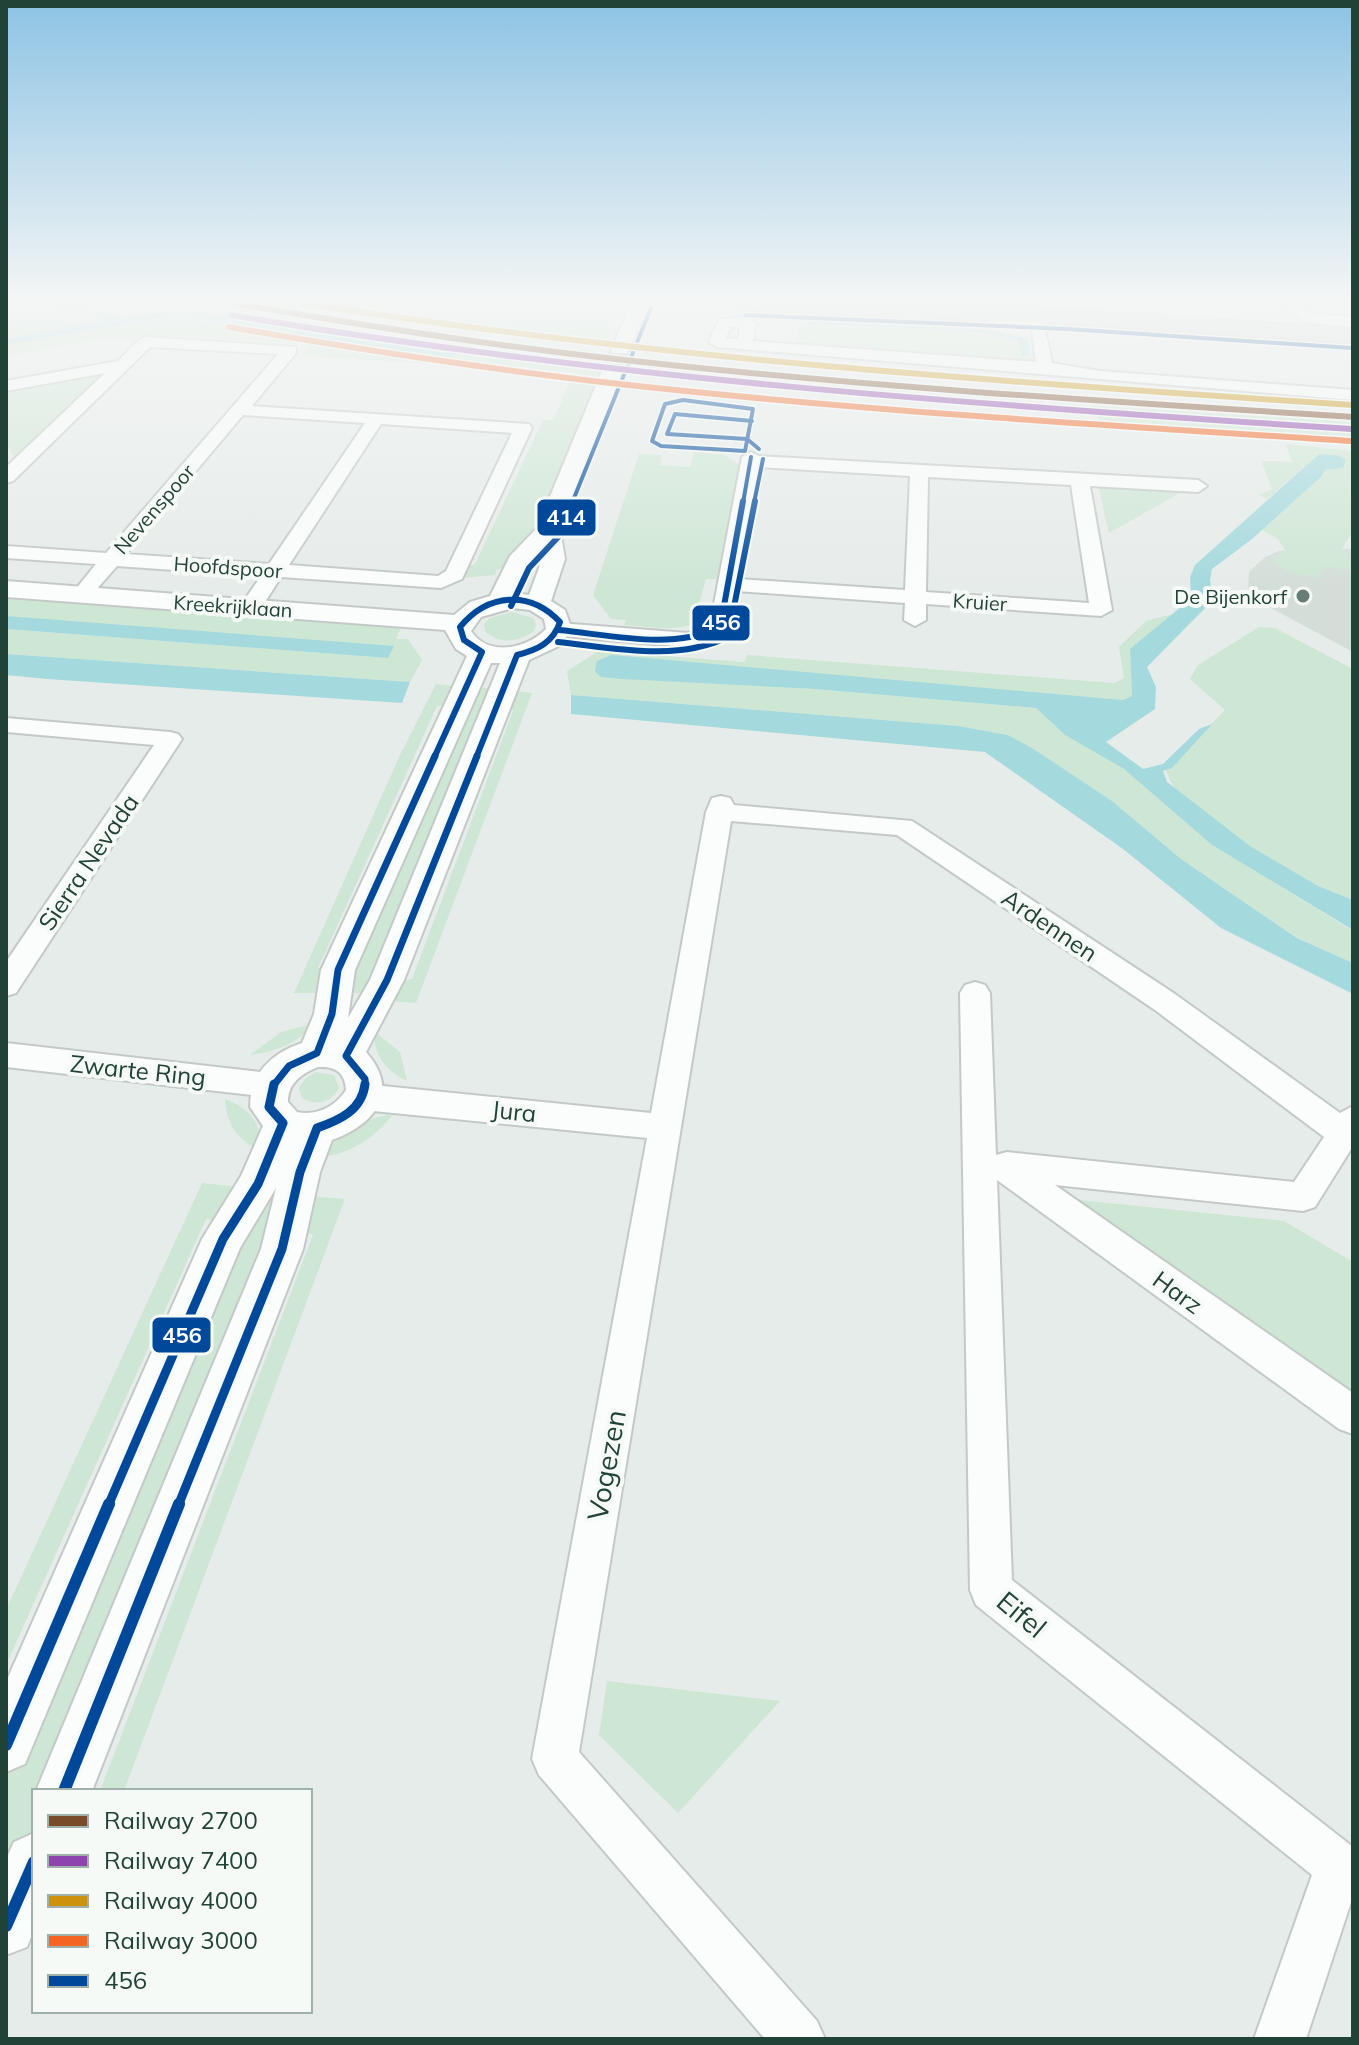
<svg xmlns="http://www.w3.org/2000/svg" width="1359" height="2045" font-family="Mulish,sans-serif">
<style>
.built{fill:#d4ded9}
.green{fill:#cee6d4;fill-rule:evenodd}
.water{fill:#a4d9dd}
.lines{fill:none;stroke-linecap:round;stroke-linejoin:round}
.tertiary-tunnel{stroke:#bfcac5;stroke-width:20;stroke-dasharray:20 10;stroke-linecap:butt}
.minor-casing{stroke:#c3c9c6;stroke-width:4}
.tertiary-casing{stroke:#c3c9c6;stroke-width:4}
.primary-casing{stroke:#c1cbc7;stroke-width:4}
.minor{fill:#fbfcfc;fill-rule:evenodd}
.tertiary{fill:#fbfcfc;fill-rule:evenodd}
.primary{fill:#ced7d4;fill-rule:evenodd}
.bus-1-far4-casing{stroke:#f5faf7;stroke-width:7}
.bus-1-far3-casing{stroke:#f5faf7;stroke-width:10}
.bus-1-far2-casing{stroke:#f5faf7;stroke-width:13}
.bus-1-far1-casing{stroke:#f5faf7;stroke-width:15}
.bus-1-casing{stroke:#f5faf7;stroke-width:18}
.bus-2-far1-casing{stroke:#f5faf7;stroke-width:7}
.bus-2-casing{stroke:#f5faf7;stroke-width:10}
.bus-1-far4{stroke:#004899;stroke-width:4}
.bus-1-far3{stroke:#004899;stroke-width:6}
.bus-1-far2{stroke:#004899;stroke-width:7}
.bus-1-far1{stroke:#004899;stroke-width:9}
.bus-1{stroke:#004899;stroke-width:12}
.bus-2-far1{stroke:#004899;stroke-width:4}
.bus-2{stroke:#004899;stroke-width:6}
.rail-1-casing{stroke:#f5faf7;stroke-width:9}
.rail-2-casing{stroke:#f5faf7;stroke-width:9}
.rail-3-casing{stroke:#f5faf7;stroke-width:9}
.rail-4-casing{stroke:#f5faf7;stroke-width:9}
.rail-1{stroke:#7a4b2a;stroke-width:6}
.rail-2{stroke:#8e44ad;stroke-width:6}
.rail-3{stroke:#cc920b;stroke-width:6}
.rail-4{stroke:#f26522;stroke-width:6}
.poi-dot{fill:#667e75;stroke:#f5faf7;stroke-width:3}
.labels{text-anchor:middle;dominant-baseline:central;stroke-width:8;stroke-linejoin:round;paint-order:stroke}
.far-street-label{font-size:20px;fill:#214237;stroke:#f5faf7}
.far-poi-label{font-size:20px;fill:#214237;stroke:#f5faf7;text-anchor:end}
.street-label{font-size:24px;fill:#214237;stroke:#f5faf7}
.near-street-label{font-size:28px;fill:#214237;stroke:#f5faf7}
.line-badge{stroke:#f5faf7;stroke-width:3}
.badge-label{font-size:22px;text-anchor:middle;font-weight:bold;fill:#fff}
</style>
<rect width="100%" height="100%" fill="#e6ece9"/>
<path class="built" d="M1304,549H1353V652L1260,602L1248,590L1249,572L1265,557L1279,551Z"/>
<g class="green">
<path d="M6,303H39L105,319L6,340Z"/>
<path d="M278,303H515L619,310L605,347L379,318L376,320Z"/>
<path d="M1185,303H1289L1286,307L1295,314L1178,306Z"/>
<path d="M167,315L436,360L454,347L601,366L534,534L506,569H497L495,575L461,578L467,567L475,564L543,420H554L573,372L301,356L309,344L141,335L135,340L99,339L6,356V345Z"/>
<path d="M798,318L969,325L1035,338L1038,361L797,345ZM811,321L980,329L1027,339V357L1020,355L1018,341L968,331L814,324Z"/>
<path d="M102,374L13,457L6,441V393Z"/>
<path d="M1094,406L1353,422V444L1099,420Z"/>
<path d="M1286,444L1353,451V536L1349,537L1342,549L1349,558L1351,570L1325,567L1317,578L1286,571L1272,561L1285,550L1278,539L1262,530L1322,476L1324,470L1343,468L1337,455L1319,454L1267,499L1259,495L1272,489L1261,461L1292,462Z"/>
<path d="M694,452L725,455L740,465L717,579H706L699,604L711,606L709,616C684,634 653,627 624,625L626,620L611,619L593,595L639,454L662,455L661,465L690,467Z"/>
<path d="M1098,485L1187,489L1109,533Z"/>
<path d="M6,599L401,627L396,639H408L422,660L410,682L6,654V629L388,658L6,616Z"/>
<path d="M512,612L533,618L536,624L534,631C519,642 499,645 485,631L484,624L490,618Z"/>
<path d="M1173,614L1130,650L1132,696L1123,700L612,656L601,677L815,689L1036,708L1065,735L1124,769L1212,845L1353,931V963L1298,938L1181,859L1112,801L1008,735L958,726L571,695L567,671L599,651L744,662L747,655L1114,683L1124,678L1119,647L1146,621Z"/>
<path d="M1259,627L1275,628L1353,669V900L1318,886L1250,846L1175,790L1166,771L1225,710L1190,679L1198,665Z"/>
<path d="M436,684L453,686L445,706H437L318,968L326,970V993H294L400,755Z"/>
<path d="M474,687L495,689L367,994L346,992L355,959Z"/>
<path d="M513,691L532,693L416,1003L388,1001L399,981L412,979L513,711L507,707Z"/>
<path d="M315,1023C297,1044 277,1051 250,1055L281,1032Z"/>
<path d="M374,1031L400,1052L407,1081C386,1071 373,1055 374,1031Z"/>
<path d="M316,1072L334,1075L339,1088C331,1103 316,1106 302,1098L299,1088L305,1079Z"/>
<path d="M225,1099C249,1108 265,1124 257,1150C235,1136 227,1125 225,1099Z"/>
<path d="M393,1114C376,1137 349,1155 320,1157C337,1131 363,1119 393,1114Z"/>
<path d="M202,1183L239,1187L218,1221L206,1219L6,1665V1610Z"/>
<path d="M310,1196L345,1199L124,1791H100L313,1235L301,1230Z"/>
<path d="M260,1199H280L267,1254L50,1791H34V1828L6,1890V1768Z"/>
<path d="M1069,1199L1284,1221L1353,1262V1393Z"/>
<path d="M607,1681L780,1701L678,1813L599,1735Z"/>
</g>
<g class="water">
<path d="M39,303H59L121,317L185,309L446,353L451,349L459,350L447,360H436L176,315L6,345V340L105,319Z"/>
<path d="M810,321L980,329L1028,339L1029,354L1022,357L1018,340L968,331L814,324Z"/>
<path d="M1319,454L1337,455L1346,460L1343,468L1325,470L1322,476L1252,539L1212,569L1210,580L1213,600L1147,667L1156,687L1155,709L1106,742L1143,769L1163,764L1199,729L1212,724L1172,768L1163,771L1167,782L1250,846L1318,886L1353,900V930L1212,845L1124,769L1065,735L1036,708L815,689L622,679L601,677L595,671L597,661L612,655L1123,700L1132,696L1130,649L1182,606L1191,594L1190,577L1195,565Z"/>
<path d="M6,616L394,646L388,658L6,629Z"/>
<path d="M6,654L410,682L402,703L47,679L6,675Z"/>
<path d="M571,695L958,726L1008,735L1035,750L1112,801L1181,859L1297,938L1353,963V994L1221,928L1123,849L985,752L571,714Z"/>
</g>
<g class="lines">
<path class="tertiary-tunnel" d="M613,368L620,349"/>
<g class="minor-casing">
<g id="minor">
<path d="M1306,303L1302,308L1313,314L1353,317V327C1331,324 1300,327 1287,307L1290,303Z"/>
<path d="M992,313L1023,315L1044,324L1052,363L1100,371L1353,390V400L717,347L709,342L719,319L748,318L756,323L753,341L1036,362L1032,329L1020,324L987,321L984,318ZM730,327H740L738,339L726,338Z"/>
<path d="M146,337L296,347V353L252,406L529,424L532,428L462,579L441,588L281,577L258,613L250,614L239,608L261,576L117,566L88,599L81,601L71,595L96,564L6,558V546L106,553L278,354L150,347L13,481L6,483V467L105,373L6,391V381L118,361L140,339ZM243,415L365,423L269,564L126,554ZM381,424L512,433L446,571L438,576L289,565Z"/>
<path d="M751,452L759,456L1198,480L1207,486L1198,492L1090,486L1112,610L1101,616L926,604V620L915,626L904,620L905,603L737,591L728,633L717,640L688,647L551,635L548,630L559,623L688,633L710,625L742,457ZM758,467L910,476L905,590L739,579ZM928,477L1071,485L1089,603L926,592Z"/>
<path d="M6,718L170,732L178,734L182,739L16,993L6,996V962L154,745L6,732Z"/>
<path d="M721,796L730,798L734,805L912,821L1175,994L1340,1113L1353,1106V1146L1315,1207L1303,1211L1055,1185L1353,1393V1434L1339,1429L997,1180L1012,1580L1353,1847V1896L1306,2039H1254L1312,1875L976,1605L970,1590L960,993L965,985L975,982L985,985L990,993L996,1155L1007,1152L1294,1182L1324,1137L1155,1010L897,835L731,821L579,1752L817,2021L825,2039H765L539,1775L532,1759L647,1138L363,1110L352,1106L347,1097L352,1088L363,1084L651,1113L706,812L712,798Z"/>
<path d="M6,1043L270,1073L281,1076L286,1085L281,1094L270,1097L6,1067Z"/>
</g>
</g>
<g class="tertiary-casing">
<g id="tertiary">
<path d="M637,306L646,311L629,349L627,353H613L611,349L628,311Z"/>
<path d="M613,362L623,368L560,530L565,559L551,601L565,610L572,630L559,646L529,660L404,980L366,1052C401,1092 375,1124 332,1140L320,1172L303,1249L92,1791H36L261,1249L276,1188L240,1248L25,1764L6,1772V1682L202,1239L241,1176L263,1126L250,1107C250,1073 272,1053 302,1043L314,1014L321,970L467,656L456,649L445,630L6,597V581L454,615L470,602L490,596L510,556L537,528L603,368ZM541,552L539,568L529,595L516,593L530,564ZM513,608L530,610L544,619L546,629C527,649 488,657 471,631L481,617ZM491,663H500L370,980L348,1018L355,970ZM318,1067C335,1066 345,1072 346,1090C335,1107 317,1116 297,1112L288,1102C288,1083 301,1074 318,1067Z"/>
<path d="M34,1833V1930L27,1947L6,1955V1859L14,1842Z"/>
</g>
</g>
<g class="primary-casing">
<path id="primary" d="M735,303H890L1069,310L1353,329V343L1069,324L746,310Z"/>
</g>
<use href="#minor" class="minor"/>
<use href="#tertiary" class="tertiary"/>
<use href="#primary" class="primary"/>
<g class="bus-1-far4-casing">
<g id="bus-1-far4">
<path d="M683,400L753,409L745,451L661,446L652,441L665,404Z"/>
<path d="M743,503L751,457"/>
</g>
</g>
<g class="bus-1-far3-casing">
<g id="bus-1-far3">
<path d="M559,630C611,635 670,650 720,628L743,501"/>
<path d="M434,758L482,652L464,640L460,627C488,593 530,590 560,622C553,643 537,650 517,655L476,758"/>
</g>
</g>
<g class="bus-1-far2-casing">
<g id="bus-1-far2">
<path d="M273,1086L289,1066L317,1053L332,1014L338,970L435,756"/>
<path d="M365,1086V1079L346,1056L387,980L477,756"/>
</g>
</g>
<g class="bus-1-far1-casing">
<g id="bus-1-far1">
<path d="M108,1506L223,1239L258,1184L283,1123L269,1107L274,1084"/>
<path d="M178,1506L282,1249L300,1172L317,1128C340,1120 362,1110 365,1084"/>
</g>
</g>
<g class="bus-1-casing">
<g id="bus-1">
<path d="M6,1745L109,1504"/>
<path d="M64,1791L179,1504"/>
<path d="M6,1926L34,1862"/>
</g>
</g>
<g class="bus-2-far1-casing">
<g id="bus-2-far1">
<path d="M745,315L1068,329L1352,348"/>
<path d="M752,421L675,414L667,434L747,439L759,449"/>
<path d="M572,503L651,308"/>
<path d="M754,503L763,459"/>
</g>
</g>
<g class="bus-2-casing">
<g id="bus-2">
<path d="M511,606L529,568L559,536L573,501"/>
<path d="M558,642C614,648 676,662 728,637L755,501"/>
</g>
</g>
<use href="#bus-1-far4" class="bus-1-far4"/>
<use href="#bus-1-far3" class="bus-1-far3"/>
<use href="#bus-1-far2" class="bus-1-far2"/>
<use href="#bus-1-far1" class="bus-1-far1"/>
<use href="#bus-1" class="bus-1"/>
<use href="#bus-2-far1" class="bus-2-far1"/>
<use href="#bus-2" class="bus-2"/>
<g class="rail-1-casing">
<path id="rail-1" d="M233,303C354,324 476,343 598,357C849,386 1101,401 1353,417"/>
</g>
<g class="rail-2-casing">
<path id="rail-2" d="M231,315C603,378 976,405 1352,429"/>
</g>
<g class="rail-3-casing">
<path id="rail-3" d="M302,303C651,358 1001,382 1353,405"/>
</g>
<g class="rail-4-casing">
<path id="rail-4" d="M229,327C368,351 507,372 647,387C881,412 1116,426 1351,441"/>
</g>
<use href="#rail-1" class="rail-1"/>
<use href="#rail-2" class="rail-2"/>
<use href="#rail-3" class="rail-3"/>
<use href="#rail-4" class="rail-4"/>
</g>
<linearGradient id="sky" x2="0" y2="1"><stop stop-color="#8dc3e4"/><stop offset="0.51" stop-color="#f4f6f5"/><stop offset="1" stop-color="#f4f6f5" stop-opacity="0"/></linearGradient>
<rect width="1359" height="589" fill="url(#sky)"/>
<circle class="poi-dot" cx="1303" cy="596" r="8"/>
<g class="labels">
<g class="far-street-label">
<text transform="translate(154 509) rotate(-49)">Nevenspoor</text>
<text transform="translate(228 567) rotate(4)">Hoofdspoor</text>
<text transform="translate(980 602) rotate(4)">Kruier</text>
<text transform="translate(233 606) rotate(4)">Kreekrijklaan</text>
</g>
<g class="far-poi-label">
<text x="1287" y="596">De Bijenkorf</text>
</g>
<g class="street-label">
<text transform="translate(88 862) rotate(-56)">Sierra Nevada</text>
<text transform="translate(1050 925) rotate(34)">Ardennen</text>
<text transform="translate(138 1070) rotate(6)">Zwarte Ring</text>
<text transform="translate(514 1111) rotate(6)">Jura</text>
<text transform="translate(1178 1292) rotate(36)">Harz</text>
</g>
<g class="near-street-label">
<text transform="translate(606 1465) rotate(-80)">Vogezen</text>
<text transform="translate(1022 1614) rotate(40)">Eifel</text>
</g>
</g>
<g class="line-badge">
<rect x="536" y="498" width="61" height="39" rx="8" fill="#004899"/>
<rect x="691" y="604" width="60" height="38" rx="8" fill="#004899"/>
<rect x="151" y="1316" width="61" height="38" rx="8" fill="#004899"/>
</g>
<g class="badge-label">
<text x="566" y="525">414</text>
<text x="721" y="630">456</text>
<text x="182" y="1343">456</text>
</g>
<rect width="1359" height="2045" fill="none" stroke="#214237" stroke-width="16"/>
<rect x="32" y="1789" width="280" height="224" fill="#f5faf7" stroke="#a0b0aa" stroke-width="2"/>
<rect x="48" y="1815" width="40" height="12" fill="#7a4b2a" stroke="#a0b0aa" stroke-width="2"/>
<text x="104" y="1829" font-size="24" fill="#214237">Railway 2700</text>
<rect x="48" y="1855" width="40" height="12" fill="#8e44ad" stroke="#a0b0aa" stroke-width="2"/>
<text x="104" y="1869" font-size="24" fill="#214237">Railway 7400</text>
<rect x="48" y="1895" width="40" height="12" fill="#cc920b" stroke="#a0b0aa" stroke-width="2"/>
<text x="104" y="1909" font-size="24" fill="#214237">Railway 4000</text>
<rect x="48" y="1935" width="40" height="12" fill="#f26522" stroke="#a0b0aa" stroke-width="2"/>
<text x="104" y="1949" font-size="24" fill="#214237">Railway 3000</text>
<rect x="48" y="1975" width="40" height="12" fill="#004899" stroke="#a0b0aa" stroke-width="2"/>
<text x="104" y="1989" font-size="24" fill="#214237">456</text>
</svg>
